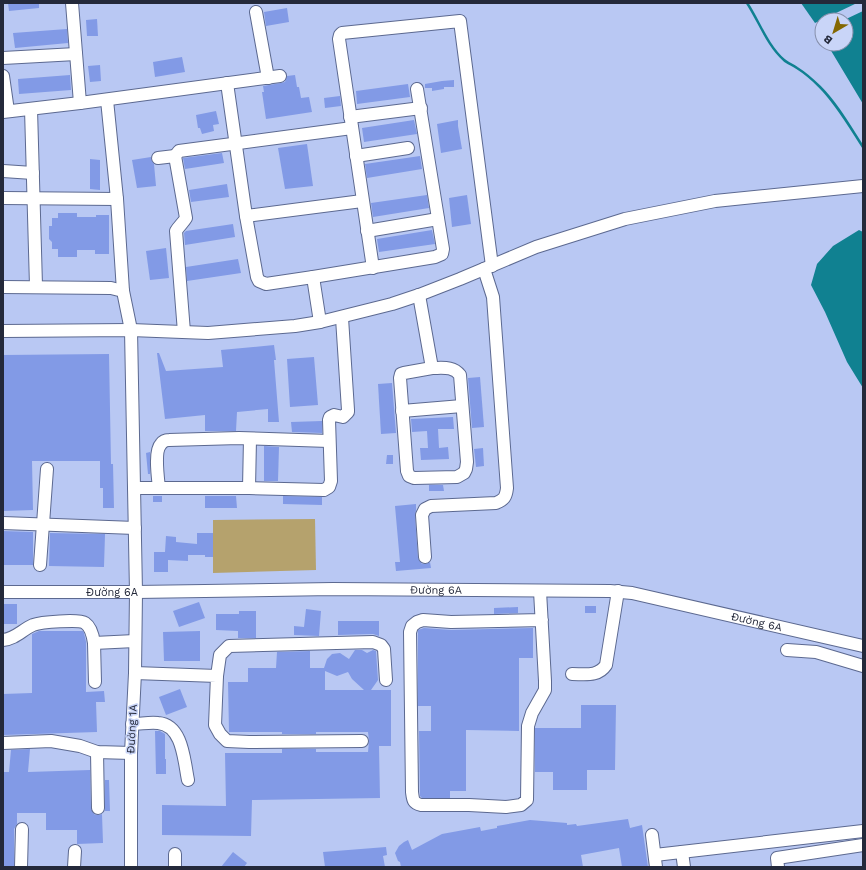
<svg xmlns="http://www.w3.org/2000/svg" width="866" height="870" font-family="'Work Sans',sans-serif">
<style>
.green{fill:#b5a26d}
.water{fill:#108191}
.lines{fill:none;stroke-linecap:round;stroke-linejoin:round}
.stream{stroke:#108191;stroke-width:2.5}
.building{fill:#829ae6;fill-rule:evenodd}
.minor-casing{stroke:#5c6990;stroke-width:14}
.minor{stroke:#fff;stroke-width:12}
.labels{text-anchor:middle;dominant-baseline:central;stroke-width:3;stroke-linejoin:round;paint-order:stroke}
.street-label{font-size:11px;fill:#24293a;stroke:#c9d5f8}
</style>
<rect width="100%" height="100%" fill="#b9c8f3"/>
<path class="green" d="M315,519L316,570L213,573V520Z"/>
<g class="water">
<path d="M801,3H857L815,23Z"/>
<path d="M863,11V104L827,44H846V20H844Z"/>
<path d="M859,230L863,232V388L847,362L825,312L811,285L817,264L833,246Z"/>
</g>
<g class="lines">
<path class="stream" d="M747,3C759,21 767,45 784,60C787,63 793,65 797,68C805,73 813,80 820,87C837,104 850,127 863,147"/>
</g>
<g class="building">
<path d="M8,3H39V8L9,11Z"/>
<path d="M287,8L289,22L266,26L264,12Z"/>
<path d="M97,19L98,36H87L86,20Z"/>
<path d="M67,29L68,43L15,48L13,33Z"/>
<path d="M182,57L185,72L155,77L153,62Z"/>
<path d="M100,65L101,81L90,82L88,66Z"/>
<path d="M70,75L71,90L19,94L18,79Z"/>
<path d="M295,75L297,87H299L301,98L309,97L312,112L266,119L262,92H264L263,86L281,83L285,82L287,76Z"/>
<path d="M454,80V87H444V89L432,91V88H425V84L442,81Z"/>
<path d="M408,84L410,97L357,104L356,91Z"/>
<path d="M340,96L341,106L325,108L324,98Z"/>
<path d="M216,111L219,124L213,125L214,131L202,134L200,128H198L196,115Z"/>
<path d="M414,120L417,134L364,142L362,128Z"/>
<path d="M458,120V126L462,149L441,153L437,124Z"/>
<path d="M307,144L313,186L285,189L278,148Z"/>
<path d="M222,153L224,163L185,169L183,158Z"/>
<path d="M420,156L422,169L367,178L365,164Z"/>
<path d="M151,157V159L154,164L156,186L137,188L132,160Z"/>
<path d="M90,159L100,160V190L90,189Z"/>
<path d="M227,184L229,197L191,202L189,190Z"/>
<path d="M427,195L429,208L373,217L371,203Z"/>
<path d="M467,195L471,224L452,227L449,198Z"/>
<path d="M58,213H77V217H96V215H109V254H95V250H77V257H58V249H52V242L49,239V226H52V218H58Z"/>
<path d="M233,224L235,237L185,245L184,233L186,231Z"/>
<path d="M432,230L435,244L379,252L377,239Z"/>
<path d="M166,248L169,278L150,280L146,251Z"/>
<path d="M238,259L241,273L187,281L186,267Z"/>
<path d="M274,345L276,360H274L279,422H268V409L237,412L236,431H205V415L165,419L157,353H159L166,371L223,367L221,350Z"/>
<path d="M109,354L111,464H113L114,508H103V488H100V461H32L33,510L3,511V355Z"/>
<path d="M314,357L318,405L290,407L287,359Z"/>
<path d="M480,377L484,427L472,428L468,378Z"/>
<path d="M392,383L396,433L381,434L378,384Z"/>
<path d="M453,417L454,429H438L439,448L448,447L449,459L421,460L420,448H428L427,431L412,432L411,419Z"/>
<path d="M322,421V433L292,432L291,422Z"/>
<path d="M264,446L279,447L278,481H264Z"/>
<path d="M483,448L484,466L476,467L474,449Z"/>
<path d="M150,452V474H148L146,453Z"/>
<path d="M387,455H393V464H386Z"/>
<path d="M429,485H443L444,491H429Z"/>
<rect x="153" y="496" width="9" height="6"/>
<path d="M205,496H236L237,508H205Z"/>
<path d="M283,496L322,497V505L283,504Z"/>
<path d="M416,504V510L415,516L418,558L422,564H426L430,562L431,568L396,571L395,562H400L395,506Z"/>
<path d="M3,531L33,532V565H3Z"/>
<path d="M50,533L105,534L104,567L49,566Z"/>
<path d="M197,533H213V557H205V555H188V561L168,560V572H154V552H165L166,536L176,537V542L197,544Z"/>
<path d="M199,602L205,618L179,627L173,611Z"/>
<rect x="3" y="604" width="14" height="20"/>
<rect x="585" y="606" width="11" height="7"/>
<path d="M518,607V613L494,614V608Z"/>
<path d="M306,609L321,611L319,636L294,635V626L304,627Z"/>
<path d="M239,611H256V638H238V631L216,630V614H239Z"/>
<path d="M338,621H379V636L373,634L338,635Z"/>
<path d="M424,628L451,630L533,628V658H519V731L466,730V791H450V798H422L420,796L419,731H431V706H418V630Z"/>
<path d="M39,631H83L84,633L86,642V692L104,691L105,702H96L97,732L3,735V694L32,693V634Z"/>
<path d="M200,631V661H164L163,632Z"/>
<path d="M355,650H362L367,653L373,650L376,651L378,680L371,690H391V746H379L380,798L252,800L251,836L162,835V805L226,806L225,753H282V749H316V752H368L369,741L368,732H316V734H282V732H229L228,682H248V668H276L277,652L310,651V668H324L327,659L332,654L340,653L349,659ZM325,671L337,676L348,672L352,679L364,690H325Z"/>
<path d="M180,689L187,707L166,715L159,697Z"/>
<path d="M581,705H616L615,770H587V790H553V772H535V728H581Z"/>
<path d="M155,731H160L165,734V759H166V774H156Z"/>
<path d="M30,749L28,772L90,770L91,809L95,815H99L102,814L103,843L77,844V830H46V813H17V824L14,829V867H3V772H9L11,750Z"/>
<path d="M105,780H109L110,811H105Z"/>
<path d="M628,819L630,828L642,825L648,867H622L619,848L581,855L583,867H401L400,862L398,861L395,853L399,846L404,842L408,840L412,850L442,834L480,827L481,831L497,828V826L530,820L567,823V825L576,824L577,826Z"/>
<path d="M386,847L387,855L383,856L385,867H325L323,852Z"/>
<path d="M233,852L247,863L244,867H221Z"/>
</g>
<g class="lines">
<g class="minor-casing">
<g id="minor">
<path d="M72,3L80,103"/>
<path d="M256,12L268,78"/>
<path d="M3,58L76,54"/>
<path d="M3,76L8,111"/>
<path d="M227,83L246,216L257,277L259,281L266,284L313,277L435,257L442,254L443,249L417,89"/>
<path d="M31,109L36,286"/>
<path d="M3,112L80,103L280,76"/>
<path d="M350,117L421,108"/>
<path d="M356,156L408,148"/>
<path d="M158,158L175,156"/>
<path d="M3,171L33,173"/>
<path d="M3,198L117,199L107,100"/>
<path d="M117,199L123,291"/>
<path d="M246,216L362,201"/>
<path d="M367,231L438,219"/>
<path d="M373,268L339,39L340,35L342,33L460,21L492,266"/>
<path d="M313,277L320,322"/>
<path d="M3,287L111,288L123,291L131,330L136,592L135,673L131,753V867"/>
<path d="M419,295L432,368"/>
<path d="M3,331L131,330L208,333L295,326L320,322L392,304L419,295L460,279L536,247L625,219L715,201L863,186"/>
<path d="M184,332L176,231C179,226 183,223 186,218L175,156L179,151L352,128"/>
<path d="M432,368C443,368 453,366 460,375L467,462L466,469L464,473L457,477L414,478L409,476L407,471L400,378L401,374L404,373Z"/>
<path d="M402,411L462,406"/>
<path d="M134,488H249L324,490L329,487L331,481L329,420L330,417L334,415L343,417L348,412V410L342,318"/>
<path d="M159,488C158,478 154,451 161,444C163,441 166,440 169,440L239,438L329,441"/>
<path d="M249,488L250,439"/>
<path d="M3,523L135,528"/>
<path d="M425,557L422,515L425,509L431,506L496,503C504,500 506,497 507,488L493,297L484,269"/>
<path d="M40,565L47,469"/>
<path d="M540,591L545,681V690L532,713L528,726L527,800L521,805L506,807L469,805H421C413,803 413,800 412,792L410,632L412,626L417,622L423,620L451,622L542,620"/>
<path id="s1" d="M3,592H136L333,589L610,591L632,593L863,646"/>
<path d="M3,640C15,639 22,630 33,625C41,622 79,619 85,623C91,627 93,636 94,643"/>
<path d="M787,650L816,652L863,666"/>
<path d="M135,673L217,676L215,725L220,734L227,741L249,742L362,741"/>
<path d="M572,674C585,674 598,677 606,665L618,591"/>
<path d="M217,676L220,655L229,646L373,642L381,645L384,649L386,680"/>
<path d="M95,682L94,643L135,641"/>
<path d="M132,724C141,724 149,722 158,723C183,725 184,761 188,780"/>
<path d="M3,743L51,741L80,746L97,752L131,753"/>
<path d="M97,752L98,808"/>
<path d="M652,835L656,867"/>
<path d="M682,852L684,867"/>
<path d="M655,855L863,831"/>
<path d="M21,867L22,829"/>
<path d="M74,867L75,851"/>
<path d="M175,867V854"/>
<path d="M778,867L777,858L863,845"/>
</g>
</g>
<use href="#minor" class="minor"/>
</g>
<g class="labels">
<g class="street-label">
<text stroke="none"><textPath href="#s1" startOffset="433">Đường 6A</textPath></text>
<text stroke="none"><textPath href="#s1" startOffset="109">Đường 6A</textPath></text>
<text stroke="none"><textPath href="#s1" startOffset="757">Đường 6A</textPath></text>
<text transform="translate(132 729) rotate(-87)">Đường 1A</text>
</g>
</g>
<rect width="866" height="870" fill="none" stroke="#24293a" stroke-width="8"/>
<g transform="translate(834 32) rotate(218)"><circle r="19" fill="#c9d5f8" stroke="#8790ac"/>
<path d="M0-3L7 15L0 10L-7 15Z" fill="#846802"/>
<text y="-6" font-size="11" font-weight="bold" text-anchor="middle" fill="#24293a">B</text>
</g>
</svg>
